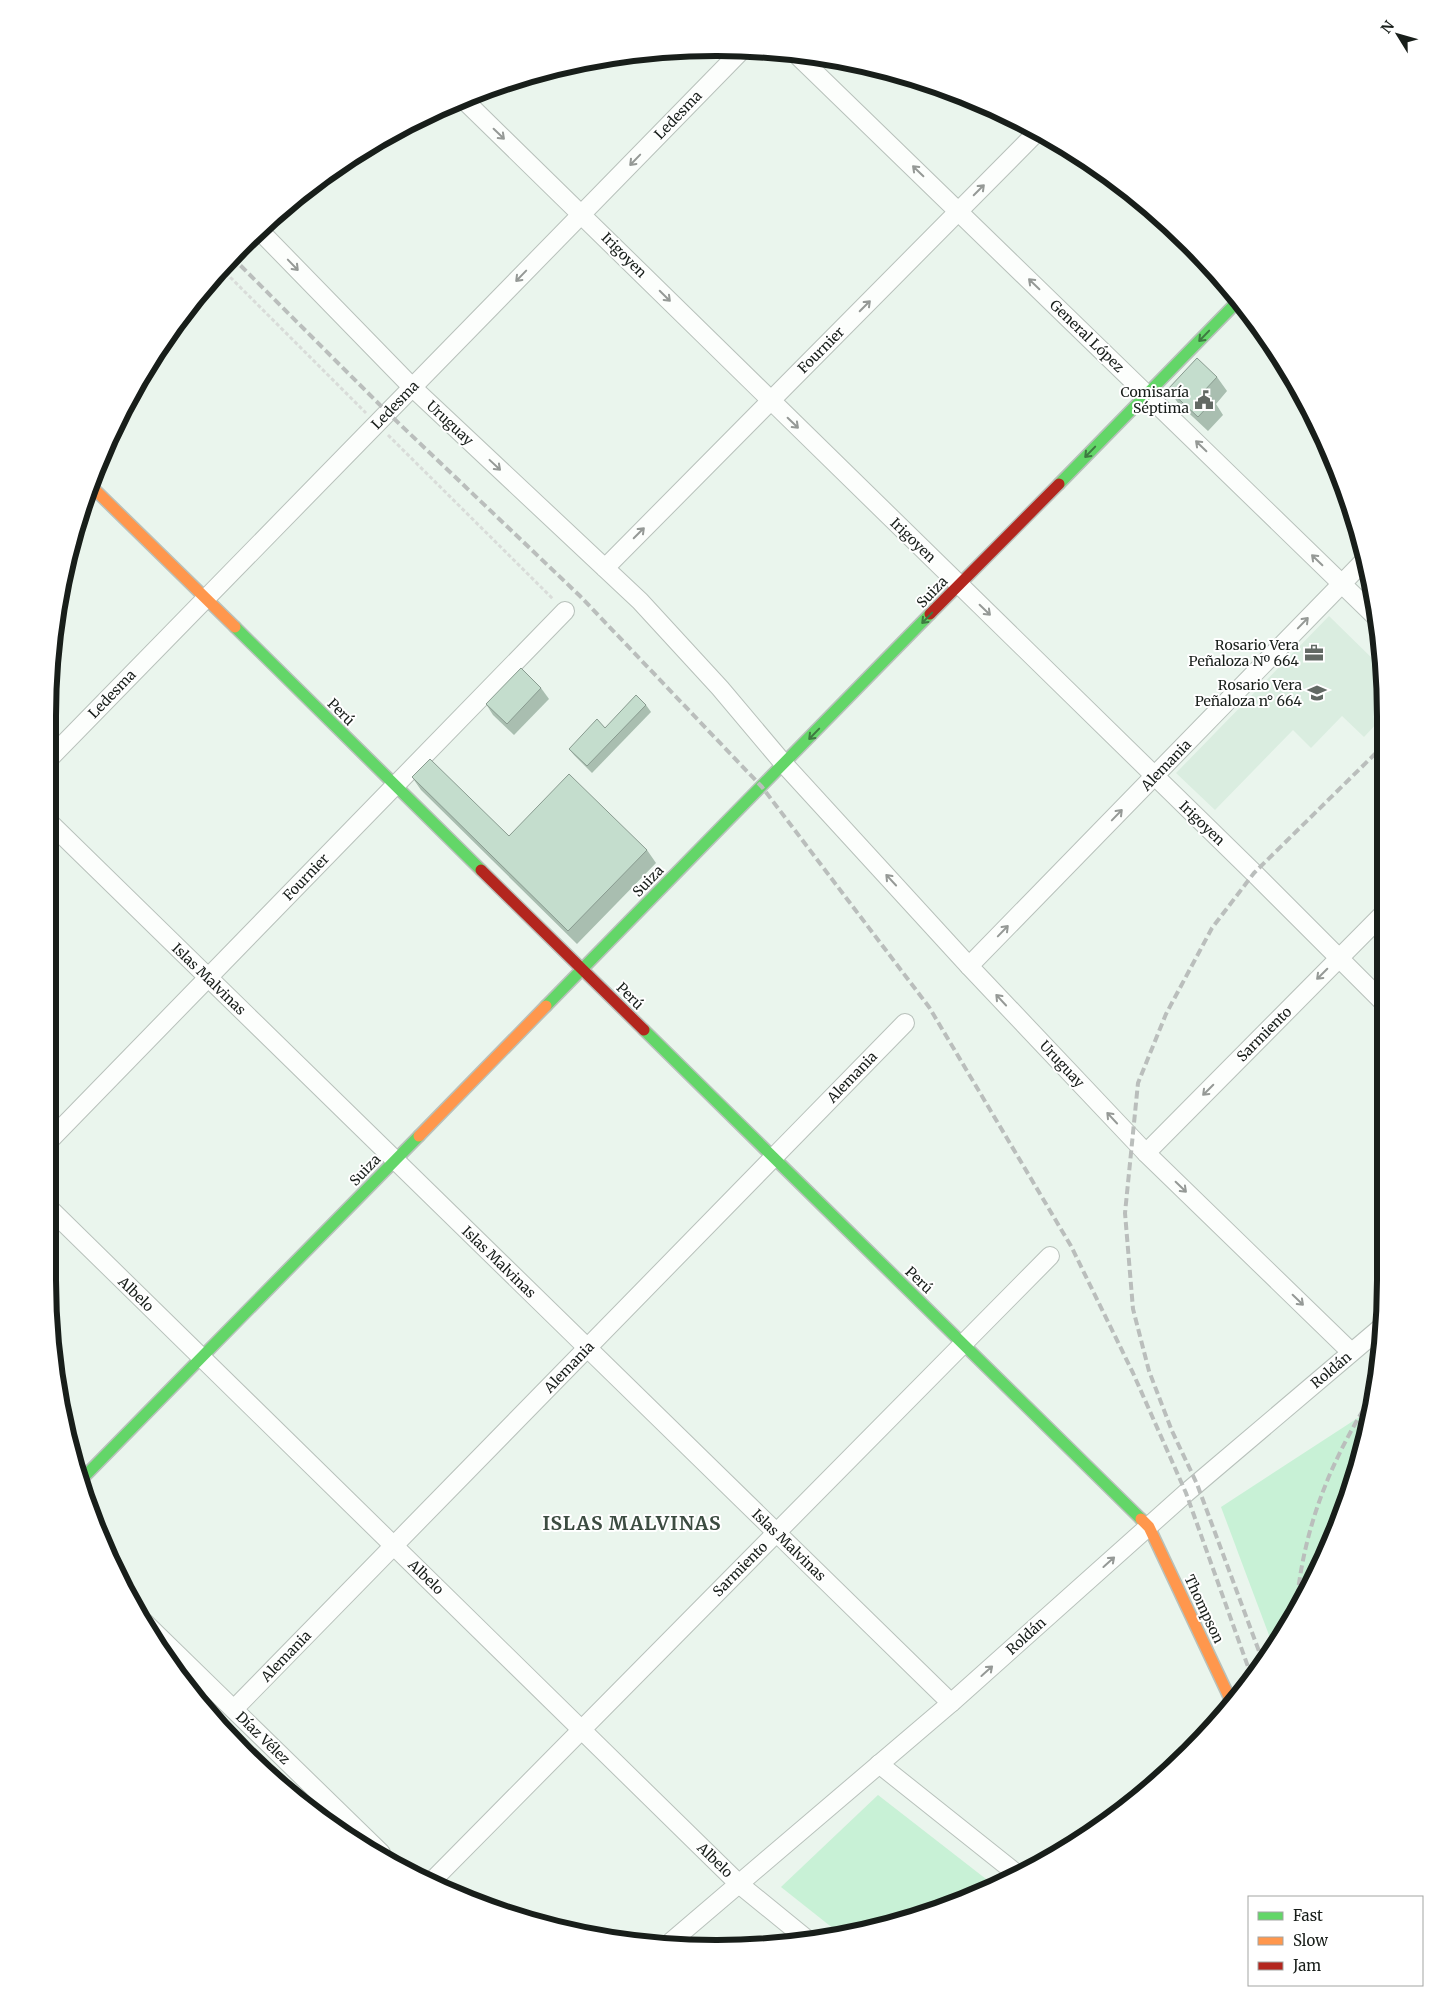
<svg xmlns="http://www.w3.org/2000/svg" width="1433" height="1996" font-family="Merriweather,serif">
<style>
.built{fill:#daede0}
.green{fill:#c8f1d6}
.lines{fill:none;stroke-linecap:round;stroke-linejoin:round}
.street-casing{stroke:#b8c1bb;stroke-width:20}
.fast-casing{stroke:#b8c1bb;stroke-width:14}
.slow-casing{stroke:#b8c1bb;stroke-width:14}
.jam-casing{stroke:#b8c1bb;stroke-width:14}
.path{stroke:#d9dcd9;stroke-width:3;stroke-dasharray:4 2.5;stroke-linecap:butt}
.street{stroke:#fcfefc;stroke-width:18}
.fast{stroke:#63d668;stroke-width:11}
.slow{stroke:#ff974d;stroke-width:11}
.jam{stroke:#b3261e;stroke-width:11}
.rail{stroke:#babebc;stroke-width:4;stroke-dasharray:8 4;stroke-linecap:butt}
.wall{fill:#a9beb0}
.building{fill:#c4ddcd;stroke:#899b90}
.oneway{stroke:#959996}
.oneway2{stroke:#3e7a41}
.labels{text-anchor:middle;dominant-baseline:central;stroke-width:4;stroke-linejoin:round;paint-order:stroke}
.street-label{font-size:14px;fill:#181e1a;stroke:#fff}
.poi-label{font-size:14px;fill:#181e1a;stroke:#fff;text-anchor:end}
.district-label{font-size:19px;font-weight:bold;letter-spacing:1px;fill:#3c4c41;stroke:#fff}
.rim{fill:none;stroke:#181e1a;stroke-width:6}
</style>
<rect width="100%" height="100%" fill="#eaf5ed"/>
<path class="built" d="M1329,616L1380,666V720L1364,737L1342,716L1311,748L1293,730L1215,810L1176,773Z"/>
<g class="green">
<path d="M1370,1410L1363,1453L1316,1576L1273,1646L1221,1507Z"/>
<path d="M878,1795L995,1886L973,1897L839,1933L781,1887Z"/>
</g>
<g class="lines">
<g class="street-casing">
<g id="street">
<path d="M797,55L1377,618"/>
<path d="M464,100L1254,873L1382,1001"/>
<path d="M259,230L412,387L640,601L720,688L784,764L969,966L1146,1153L1351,1352"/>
<path d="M605,568L1037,132"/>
<path d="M48,760L742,50"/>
<path d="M48,821L951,1703"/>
<path d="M969,966L1362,563"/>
<path d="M48,1142L565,611"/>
<path d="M1146,1153L1382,915"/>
<path d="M48,1207L739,1884L809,1941"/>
<path d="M144,1622L381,1853"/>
<path d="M234,1709L905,1023"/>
<path d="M879,1764L1017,1874"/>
<path d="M430,1883L1050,1256"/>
<path d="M666,1946L951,1703L1186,1493L1384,1325"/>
</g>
</g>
<g class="fast-casing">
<g id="fast">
<path d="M1059,484L1238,301"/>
<path d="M235,627L481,870"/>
<path d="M546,1006L930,614"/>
<path d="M644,1030L1141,1519"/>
<path d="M80,1481L419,1136"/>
</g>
</g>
<g class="slow-casing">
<g id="slow">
<path d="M91,486L235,627"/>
<path d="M419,1136L546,1006"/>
<path d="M1141,1519L1149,1527L1232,1703"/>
</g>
</g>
<g class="jam-casing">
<g id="jam">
<path d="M930,614L1059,484"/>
<path d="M481,870L644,1030"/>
</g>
</g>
<g class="path">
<path d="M221,268L366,413"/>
<path d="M388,435L554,600"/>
</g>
<use href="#street" class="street"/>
<use href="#fast" class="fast"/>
<use href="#slow" class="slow"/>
<use href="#jam" class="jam"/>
<g class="rail">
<path d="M232,257L387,412L580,596L762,787L929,1007L1071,1246L1133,1373L1186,1493L1252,1678"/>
<path d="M1323,1558L1338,1504L1363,1450"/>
<path d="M1296,1609C1303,1530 1329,1463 1372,1396"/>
<path d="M1263,1662L1197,1484L1172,1431L1149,1371L1133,1309L1125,1213L1138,1083L1166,1014L1212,928L1254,873L1380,749"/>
</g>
</g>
<g class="wall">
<path d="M1217,377L1227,391L1216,404L1223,415L1208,431L1178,403L1168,389Z"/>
<path d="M541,688L549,699L514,735L493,715L486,704Z"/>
<path d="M646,705L651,712L592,773L574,755L569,749Z"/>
<path d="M412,777L509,836L647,850L656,863L577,944L421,790Z"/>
</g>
<g class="building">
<path d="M1197,358L1217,377L1204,391L1213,401L1198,417L1168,389Z"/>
<path d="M521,668L541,688L507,724L486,704Z"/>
<path d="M636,695L646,705L587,766L569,749L597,719L605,728Z"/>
<path d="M430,759L509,836L569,774L647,850L568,931L412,777Z"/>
</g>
<defs><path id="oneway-shaft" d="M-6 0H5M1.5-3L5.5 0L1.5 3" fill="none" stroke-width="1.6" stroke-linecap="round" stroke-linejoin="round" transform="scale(1.25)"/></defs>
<g class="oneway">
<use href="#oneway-shaft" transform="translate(499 134) rotate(44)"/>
<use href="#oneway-shaft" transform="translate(635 160) rotate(134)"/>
<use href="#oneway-shaft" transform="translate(918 171) rotate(-136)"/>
<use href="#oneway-shaft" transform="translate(979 190) rotate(-45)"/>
<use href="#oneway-shaft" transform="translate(293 265) rotate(46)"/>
<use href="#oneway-shaft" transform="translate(521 276) rotate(134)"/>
<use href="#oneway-shaft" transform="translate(1034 284) rotate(-136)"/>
<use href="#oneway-shaft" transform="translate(665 296) rotate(45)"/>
<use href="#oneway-shaft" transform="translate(865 306) rotate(-45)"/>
<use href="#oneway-shaft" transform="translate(793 423) rotate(44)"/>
<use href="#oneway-shaft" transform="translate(1201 446) rotate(-136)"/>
<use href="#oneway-shaft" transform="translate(495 465) rotate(43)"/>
<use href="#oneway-shaft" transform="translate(639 533) rotate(-45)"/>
<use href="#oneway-shaft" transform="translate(1317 560) rotate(-136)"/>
<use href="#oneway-shaft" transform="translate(985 610) rotate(44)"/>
<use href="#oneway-shaft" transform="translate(1303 623) rotate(-46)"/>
<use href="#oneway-shaft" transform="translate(1117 815) rotate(-46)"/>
<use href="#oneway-shaft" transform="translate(891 880) rotate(-133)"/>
<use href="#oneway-shaft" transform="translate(1003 931) rotate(-46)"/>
<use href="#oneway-shaft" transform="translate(1322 974) rotate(135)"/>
<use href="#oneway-shaft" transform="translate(1001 1000) rotate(-133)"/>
<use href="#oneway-shaft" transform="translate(1208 1090) rotate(135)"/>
<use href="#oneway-shaft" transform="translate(1112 1118) rotate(-133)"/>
<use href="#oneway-shaft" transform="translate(1181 1187) rotate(44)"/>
<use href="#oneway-shaft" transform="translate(1298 1300) rotate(44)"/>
<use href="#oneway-shaft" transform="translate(1109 1562) rotate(-42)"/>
<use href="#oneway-shaft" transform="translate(987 1671) rotate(-42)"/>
</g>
<g class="oneway2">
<use href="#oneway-shaft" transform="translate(1204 336) rotate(134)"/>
<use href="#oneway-shaft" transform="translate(1090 452) rotate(134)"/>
<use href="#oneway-shaft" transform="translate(927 618) rotate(134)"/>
<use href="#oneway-shaft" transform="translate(814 734) rotate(134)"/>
</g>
<defs>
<g id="civic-bare" transform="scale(1.5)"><path d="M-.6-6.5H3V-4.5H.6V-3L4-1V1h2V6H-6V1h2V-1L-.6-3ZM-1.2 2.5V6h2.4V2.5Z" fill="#626964" stroke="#fff" stroke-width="2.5" paint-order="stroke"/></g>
<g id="office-bare" transform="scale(1.5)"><path d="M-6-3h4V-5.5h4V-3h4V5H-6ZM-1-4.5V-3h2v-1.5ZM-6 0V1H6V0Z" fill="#626964" stroke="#fff" stroke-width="2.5" paint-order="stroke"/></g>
<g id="school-bare" transform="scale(1.5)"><path d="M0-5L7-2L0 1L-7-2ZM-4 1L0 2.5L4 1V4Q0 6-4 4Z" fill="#626964" stroke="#fff" stroke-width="2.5" paint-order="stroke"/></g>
</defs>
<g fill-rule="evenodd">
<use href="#civic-bare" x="1204" y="400"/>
<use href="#office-bare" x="1314" y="653"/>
<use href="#school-bare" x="1317" y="693"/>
</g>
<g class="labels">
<g class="street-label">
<text transform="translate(678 115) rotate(-46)">Ledesma</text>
<text transform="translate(624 255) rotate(45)">Irigoyen</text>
<text transform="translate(1087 336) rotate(44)">General López</text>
<text transform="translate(821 350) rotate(-45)">Fournier</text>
<text transform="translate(395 405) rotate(-46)">Ledesma</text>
<text transform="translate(450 423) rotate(43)">Uruguay</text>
<text transform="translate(913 540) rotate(44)">Irigoyen</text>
<text transform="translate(932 592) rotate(-46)">Suiza</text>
<text transform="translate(112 694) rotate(-46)">Ledesma</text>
<text transform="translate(341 712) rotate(45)">Perú</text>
<text transform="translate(1166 765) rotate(-46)">Alemania</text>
<text transform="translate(1202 823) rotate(44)">Irigoyen</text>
<text transform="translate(306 877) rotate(-46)">Fournier</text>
<text transform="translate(648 881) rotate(-46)">Suiza</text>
<text transform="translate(209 979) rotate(44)">Islas Malvinas</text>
<text transform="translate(630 996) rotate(45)">Perú</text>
<text transform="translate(1264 1034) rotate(-45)">Sarmiento</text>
<text transform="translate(1062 1064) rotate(47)">Uruguay</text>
<text transform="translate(852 1077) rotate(-46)">Alemania</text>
<text transform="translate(365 1170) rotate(-46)">Suiza</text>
<text transform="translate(499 1262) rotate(44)">Islas Malvinas</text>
<text transform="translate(919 1280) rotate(44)">Perú</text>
<text transform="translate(136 1294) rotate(44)">Albelo</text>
<text transform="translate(569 1367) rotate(-46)">Alemania</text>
<text transform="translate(1331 1370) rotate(-40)">Roldán</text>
<text transform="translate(789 1545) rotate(44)">Islas Malvinas</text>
<text transform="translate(740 1569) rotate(-45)">Sarmiento</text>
<text transform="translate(426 1577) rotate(44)">Albelo</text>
<text transform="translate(1204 1609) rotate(65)">Thompson</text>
<text transform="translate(1026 1636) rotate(-42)">Roldán</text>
<text transform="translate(286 1656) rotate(-46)">Alemania</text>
<text transform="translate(263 1738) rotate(44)">Díaz Vélez</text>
<text transform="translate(715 1860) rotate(44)">Albelo</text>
</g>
<g class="poi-label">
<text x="1189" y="392">Comisaría<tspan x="1189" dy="16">Séptima</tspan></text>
<text x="1299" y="645">Rosario Vera<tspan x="1299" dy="16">Peñaloza Nº 664</tspan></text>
<text x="1302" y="685">Rosario Vera<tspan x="1302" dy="16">Peñaloza n° 664</tspan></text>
</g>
<g class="district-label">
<text x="632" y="1523">ISLAS MALVINAS</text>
</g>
</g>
<path d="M0 0H1433V1996H0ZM716 56H717A660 660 0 0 1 1377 716V1280A660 660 0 0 1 717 1940H716A660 660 0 0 1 56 1280V716A660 660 0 0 1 716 56Z" fill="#fff" fill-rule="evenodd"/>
<path class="rim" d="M716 56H717A660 660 0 0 1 1377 716V1280A660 660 0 0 1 717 1940H716A660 660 0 0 1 56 1280V716A660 660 0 0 1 716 56Z"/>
<rect x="1248" y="1896" width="175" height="90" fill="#ffffff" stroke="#a3a5a3"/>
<rect x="1258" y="1912" width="25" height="8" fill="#63d668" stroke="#a3a5a3"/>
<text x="1293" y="1921" font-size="15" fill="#181e1a">Fast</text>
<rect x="1258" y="1937" width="25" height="8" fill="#ff974d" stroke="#a3a5a3"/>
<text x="1293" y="1946" font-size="15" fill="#181e1a">Slow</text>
<rect x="1258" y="1962" width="25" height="8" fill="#b3261e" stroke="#a3a5a3"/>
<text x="1293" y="1971" font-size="15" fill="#181e1a">Jam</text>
<g transform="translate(1398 35) rotate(307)" stroke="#ffffff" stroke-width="4" paint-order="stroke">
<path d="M0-4L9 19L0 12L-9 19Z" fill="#181e1a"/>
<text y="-8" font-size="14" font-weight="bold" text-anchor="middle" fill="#181e1a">N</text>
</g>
</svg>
